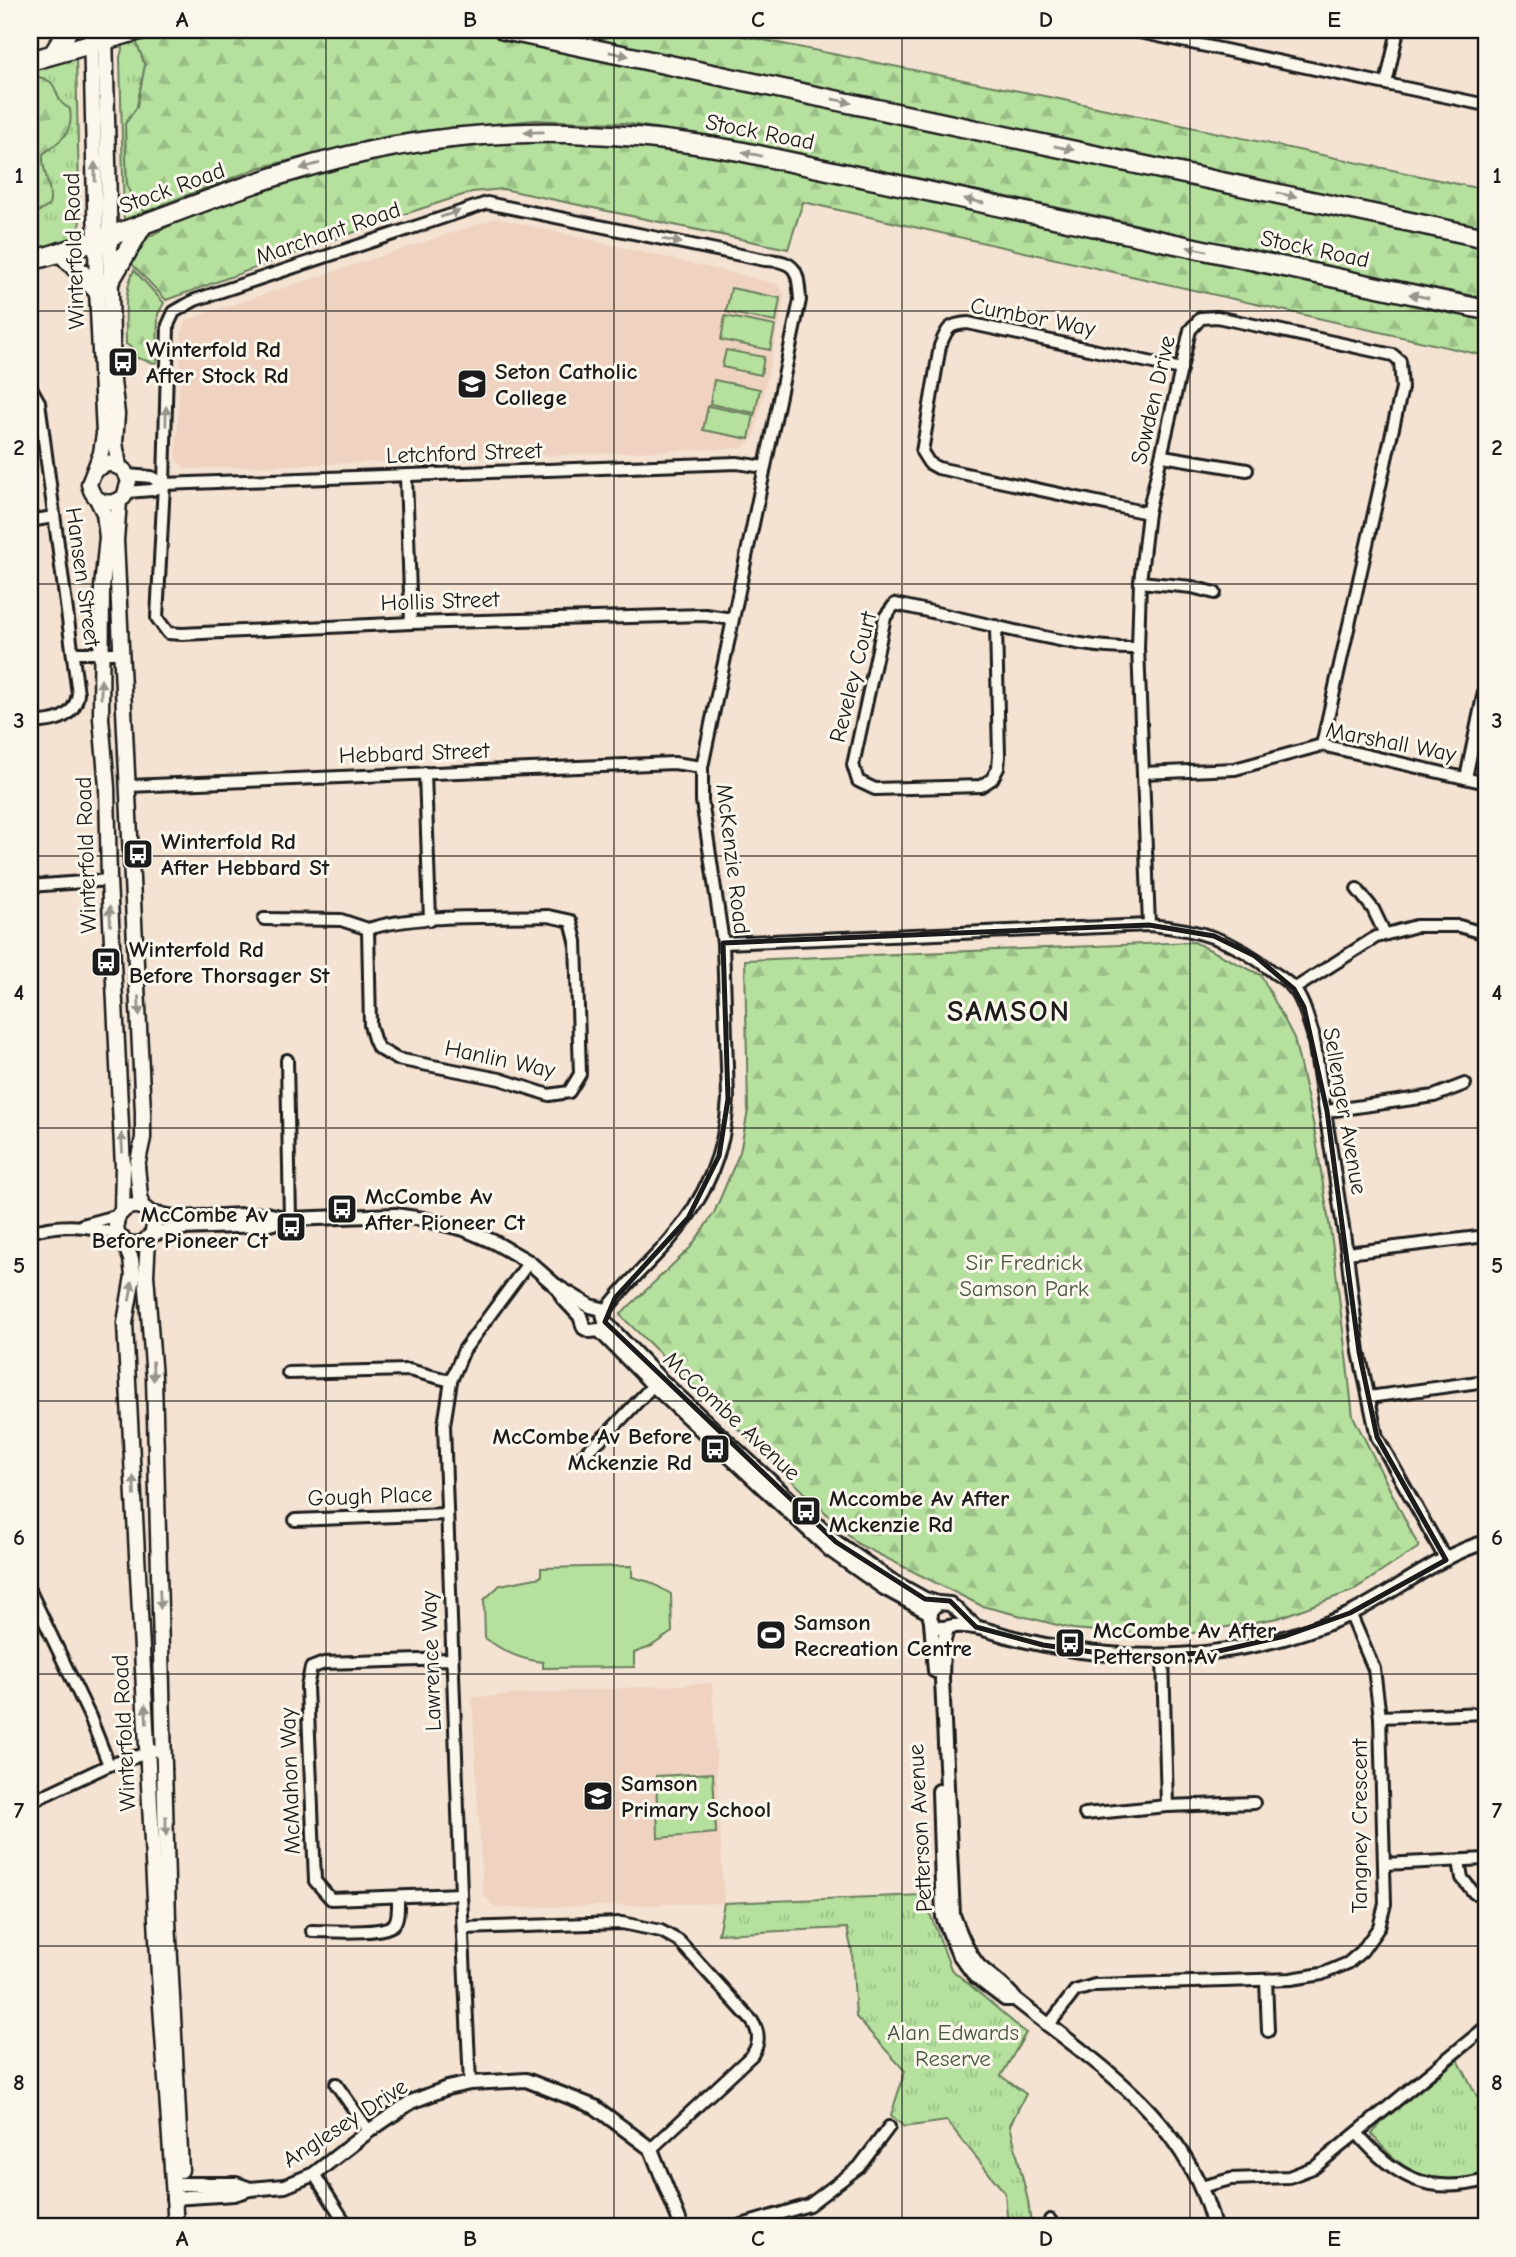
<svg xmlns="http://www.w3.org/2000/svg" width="1516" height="2257" font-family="'Comic Neue',sans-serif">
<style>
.built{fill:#efd3c0}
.grass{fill:url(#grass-tufts);stroke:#687e5c;stroke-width:2}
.forest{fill:url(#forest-firs);stroke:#687e5c;stroke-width:2}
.pitch{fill:#b5e09d;stroke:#687e5c;stroke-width:2}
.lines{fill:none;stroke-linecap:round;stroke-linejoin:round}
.minor-casing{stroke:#1c1c1c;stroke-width:16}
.tertiary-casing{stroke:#1c1c1c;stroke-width:18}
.secondary-casing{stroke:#1c1c1c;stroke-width:19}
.trunk-casing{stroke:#1c1c1c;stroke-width:23}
.minor{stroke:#fbf7ec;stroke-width:10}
.tertiary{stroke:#fbf7ec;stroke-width:12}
.secondary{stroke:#fbf7ec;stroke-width:14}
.trunk{stroke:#fbf7ec;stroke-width:18}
.oneway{fill:#97948e}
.marked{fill:none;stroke:#1c1c1c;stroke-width:5;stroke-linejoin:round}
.grid{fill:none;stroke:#1c1c1c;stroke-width:2;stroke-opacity:0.55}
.labels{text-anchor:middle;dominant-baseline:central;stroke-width:6;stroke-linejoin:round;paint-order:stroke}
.street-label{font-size:23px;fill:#1c1c1c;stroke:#fbf7ec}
.poi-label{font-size:23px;font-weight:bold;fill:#1c1c1c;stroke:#fbf7ec;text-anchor:start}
.park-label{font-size:23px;fill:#4a5743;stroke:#fbf7ec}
.district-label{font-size:30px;font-weight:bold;letter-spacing:2px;fill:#1c1c1c;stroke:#fbf7ec}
.neatline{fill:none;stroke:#1c1c1c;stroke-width:2.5}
.grid-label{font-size:23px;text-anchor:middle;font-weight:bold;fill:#1c1c1c}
</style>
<defs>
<pattern id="grass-tufts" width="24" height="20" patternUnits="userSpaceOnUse" patternTransform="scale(1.75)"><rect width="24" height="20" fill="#b5e09d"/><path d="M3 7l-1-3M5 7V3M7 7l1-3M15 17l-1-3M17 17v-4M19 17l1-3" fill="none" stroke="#9bc087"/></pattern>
<pattern id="forest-firs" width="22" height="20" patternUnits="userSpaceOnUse" patternTransform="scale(1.75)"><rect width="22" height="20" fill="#b5e09d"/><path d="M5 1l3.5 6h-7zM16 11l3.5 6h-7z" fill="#9bc087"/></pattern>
</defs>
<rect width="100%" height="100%" fill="#f4e2d2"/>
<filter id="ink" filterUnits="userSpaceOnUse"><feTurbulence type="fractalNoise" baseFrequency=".0143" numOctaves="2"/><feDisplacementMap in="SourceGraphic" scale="14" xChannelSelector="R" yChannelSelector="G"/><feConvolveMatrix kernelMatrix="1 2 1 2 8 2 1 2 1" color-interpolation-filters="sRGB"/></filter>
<g filter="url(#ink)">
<g class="built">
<path d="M497,218L778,284L785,296L754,437L742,448L186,469L176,461L182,332L186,320Z"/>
<path d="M712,1683L724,1903L496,1908L483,1895L472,1697Z"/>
</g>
<g class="grass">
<path d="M135,38L145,65L137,107L125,124L127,186L149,215L127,223L124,221L120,57L124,42Z"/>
<path d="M76,56L80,235L78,240L30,252V70L54,60Z"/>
<path d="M923,1895L951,1969L1026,2033L1001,2076L1026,2094L1010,2125L1028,2201L1031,2224L1033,2227H1008L1005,2193L947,2121L904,2127L891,2115L905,2071L856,2017L852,1952L847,1928L718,1934L724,1903Z"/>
<path d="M1458,2060L1486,2113V2173C1435,2187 1405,2177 1372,2134L1385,2118Z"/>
</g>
<g class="forest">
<path d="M174,30H469L481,32L1486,248V298L1283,259L1131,223L760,145L624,123L535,120L432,130L388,136L258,168L164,204L149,215L135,204L127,186L125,124L137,107L145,65L135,38Z"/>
<path d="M538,30H713L1059,99L1486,190V231Z"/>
<path d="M38,77C58,81 53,90 61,102C63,105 67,107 70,109C74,134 61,140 43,154C41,172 54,188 49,206L30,216V78Z"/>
<path d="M536,140L622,143L734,158L1486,318V356L803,202L788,249L503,189L472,192L405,214L166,300L129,261L144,239L167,227L200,212L307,174L375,157L452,145Z"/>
<path d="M134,270L164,303L158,314L157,362L154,363L137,358L132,348L126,344C126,320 123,292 134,270Z"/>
<path d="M1194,942L1261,975L1294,1038L1314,1127L1334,1254L1353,1416L1419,1547L1352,1591L1278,1618L1170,1637L1073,1629L982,1606L858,1544L620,1315L690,1248L714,1213L740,1152L748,1111L745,960Z"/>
</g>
<g class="pitch">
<path d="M731,288L780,298L776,322L726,312Z"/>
<path d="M725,316L775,326L770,350L721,340Z"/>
<path d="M726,350L764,357L761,375L722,367Z"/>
<path d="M714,380L760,389L755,413L710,404Z"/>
<path d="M708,406L754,415L749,439L703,430Z"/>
<path d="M632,1566V1577L650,1582L671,1594L672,1632L650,1647L634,1653V1667L543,1668V1662C520,1660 503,1651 485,1638L484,1600L500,1585L541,1577V1568Z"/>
<path d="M713,1773L716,1833L658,1838L656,1776Z"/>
</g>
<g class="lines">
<g class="minor-casing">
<g id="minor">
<path d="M1130,30L1486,105"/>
<path d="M1386,84L1398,30"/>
<path d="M30,386L39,402L78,694C74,720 52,722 30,723"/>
<path d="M1163,456L1247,470"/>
<path d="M127,475L151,477L164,484"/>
<path d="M406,476L411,623"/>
<path d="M127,492L152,490L164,484L737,463L764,467"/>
<path d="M1148,513L938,468L929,463L922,452L940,346C947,329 948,324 968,323L1181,369"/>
<path d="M30,521L53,517"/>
<path d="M1140,582L1192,587L1215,593"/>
<path d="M996,626L999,756L998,768L992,779L981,786L875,789L858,781L853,765L885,617L895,604C933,612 972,621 1011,630C1053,639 1095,649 1138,648"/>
<path d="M73,653H122"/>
<path d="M425,773L430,920"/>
<path d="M1143,773L1235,769L1322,745L1486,783"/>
<path d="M1466,778L1486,682"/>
<path d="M129,786L674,763L702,767"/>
<path d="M30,886L109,880"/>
<path d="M1357,889L1373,909L1385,934"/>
<path d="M548,916L571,921L576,941L580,1074L569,1092L549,1095L500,1079L397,1059L378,1048L374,1039L370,1025L368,929C419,913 494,918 548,916Z"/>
<path d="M264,919L341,920L368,929"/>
<path d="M1149,925L1138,648L1140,582L1148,513L1190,330L1201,318L1217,317L1393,355L1400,361L1402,388L1322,745"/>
<path d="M723,943L1149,925C1198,929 1235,940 1273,972C1280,977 1289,982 1294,989C1304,1001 1308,1020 1313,1034L1347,1253L1359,1352L1377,1437L1446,1560"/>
<path d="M1294,989L1376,937L1416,926H1459L1486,934"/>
<path d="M287,1060L290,1219"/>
<path d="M1327,1111L1434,1096L1465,1084"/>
<path d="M82,1225L119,1215"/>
<path d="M30,1232C62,1223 88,1225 120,1235"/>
<path d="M1347,1253L1486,1236"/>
<path d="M604,1313C623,1286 648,1265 669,1241C706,1199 725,1153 728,1099L723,943L702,801V767L800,300C798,271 797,261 765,260L487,203L195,300L174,312L168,325L164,484L157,618L168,633L182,634L411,623L705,615L732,619"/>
<path d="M288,1373L409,1370L451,1381"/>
<path d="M1369,1397L1486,1381"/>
<path d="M579,1458L609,1432L658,1380"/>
<path d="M295,1520L446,1514"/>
<path d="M30,1591L90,1717L109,1765"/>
<path d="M452,1659L324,1663L311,1668L307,1687L315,1881L331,1899L461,1894"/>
<path d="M1380,1717L1486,1713"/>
<path d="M30,1802L109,1765L164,1748"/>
<path d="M1167,1806L1254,1803"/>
<path d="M1085,1814L1167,1806L1163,1657"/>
<path d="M1459,1861L1462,1878L1474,1893H1486"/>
<path d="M1384,1864L1486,1859"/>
<path d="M463,1928L622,1923L661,1931L679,1941L752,2021C760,2033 760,2043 752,2055L651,2149"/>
<path d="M312,1931C328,1931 384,1935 394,1924C399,1918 398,1904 398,1897"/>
<path d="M1266,1980L1268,2031"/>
<path d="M1048,2026L1075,1991L1095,1985L1291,1979L1322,1974L1348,1963L1362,1951L1379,1927L1385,1904L1380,1717L1374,1669L1350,1613"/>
<path d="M470,2083L461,1894L444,1425L451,1381L464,1350L529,1262"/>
<path d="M336,2084L369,2131"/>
<path d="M1357,2133C1394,2177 1429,2196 1486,2180"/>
<path d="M314,2174L348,2227"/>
<path d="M1201,2187L1231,2179L1289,2177L1315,2167L1486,2027"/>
<path d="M1050,2220L1054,2227"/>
<path d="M735,2227L809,2205L859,2167L889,2127"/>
</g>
</g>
<g class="tertiary-casing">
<g id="tertiary">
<path d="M150,1213L180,1218L266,1214L290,1219L395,1215L423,1219L464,1229L494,1242L529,1262L556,1286L590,1306L602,1309L605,1322L660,1379L836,1542L889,1579L925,1599L938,1603L950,1604L976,1627"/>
<path d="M152,1234L182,1228L266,1225L283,1220"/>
<path d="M557,1286L563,1298L580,1316L584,1328L590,1331L599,1330L653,1385L830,1550L884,1588L930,1613"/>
<path d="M938,1603L932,1609L930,1618L934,1626C943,1630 946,1627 954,1626C974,1624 992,1632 1011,1637C1123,1667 1244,1662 1350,1614C1396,1592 1437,1556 1486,1542"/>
<path d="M931,1622L935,1671"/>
<path d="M947,1629L943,1643L942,1679L953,1915C960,1933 966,1950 978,1965C990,1977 1005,1985 1015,1999C1097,2064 1188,2119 1214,2227"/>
<path d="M939,1791L943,1917L958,1953L975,1976L1005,1999H1015"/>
<path d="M173,2184H236L250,2189"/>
<path d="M173,2198L234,2194L250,2189L285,2186L314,2174L369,2131L411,2102L447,2088L470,2083L526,2080L595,2107L651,2149L682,2227"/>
</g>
</g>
<g class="secondary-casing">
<g id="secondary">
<path d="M91,30L97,290L104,434L101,453L89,484C93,502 109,508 124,497L129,481L124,470L109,463L95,470"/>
<path d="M105,30L113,381L117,414L115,443L119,466"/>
<path d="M97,499L104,513L107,537L102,588L101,718L107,787L109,880L123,1167L122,1212"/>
<path d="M119,501L116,540L143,1112V1138L137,1166L141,1207"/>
<circle cx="135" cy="1225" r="19"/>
<path d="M148,1238L146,1275L154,1378L168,1920L181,2170"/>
<path d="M123,1239L131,1259L133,1276L125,1323L126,1344L159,1976L176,2227"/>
</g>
</g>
<g class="trunk-casing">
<g id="trunk">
<path d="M504,30L1486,238"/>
<path d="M54,53L68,30"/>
<path d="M30,61L140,30"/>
<path d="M61,252L97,290"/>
<path d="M30,261C117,238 200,200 286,173C440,125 581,123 739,151L1486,310"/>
<path d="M111,279L142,226"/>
</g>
</g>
<use href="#minor" class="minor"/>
<use href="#tertiary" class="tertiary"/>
<use href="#secondary" class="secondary"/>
<use href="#trunk" class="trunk"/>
</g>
<defs><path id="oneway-solid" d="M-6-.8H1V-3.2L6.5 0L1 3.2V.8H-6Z" transform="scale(1.75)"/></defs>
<g class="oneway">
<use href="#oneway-solid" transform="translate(619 54) rotate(12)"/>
<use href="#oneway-solid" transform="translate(842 101) rotate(12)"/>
<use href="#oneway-solid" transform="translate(534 132) rotate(179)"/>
<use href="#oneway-solid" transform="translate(1064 148) rotate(12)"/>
<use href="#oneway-solid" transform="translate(752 154) rotate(-168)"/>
<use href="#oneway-solid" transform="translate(310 166) rotate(164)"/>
<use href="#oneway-solid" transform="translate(95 172) rotate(-91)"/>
<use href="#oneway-solid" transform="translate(1287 195) rotate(12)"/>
<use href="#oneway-solid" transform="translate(974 201) rotate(-168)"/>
<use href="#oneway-solid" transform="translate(450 214) rotate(-19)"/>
<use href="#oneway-solid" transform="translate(672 241) rotate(12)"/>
<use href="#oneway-solid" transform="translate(1197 249) rotate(-168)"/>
<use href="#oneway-solid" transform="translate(1419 296) rotate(-168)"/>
<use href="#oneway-solid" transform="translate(166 416) rotate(-89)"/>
<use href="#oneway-solid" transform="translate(101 689) rotate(-90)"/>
<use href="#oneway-solid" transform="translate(110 916) rotate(-93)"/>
<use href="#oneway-solid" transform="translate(139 1006) rotate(87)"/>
<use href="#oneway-solid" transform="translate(122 1143) rotate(-93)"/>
<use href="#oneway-solid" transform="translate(131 1291) rotate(-81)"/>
<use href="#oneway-solid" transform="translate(153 1371) rotate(87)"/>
<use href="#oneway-solid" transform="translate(134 1486) rotate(-93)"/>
<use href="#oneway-solid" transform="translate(160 1599) rotate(88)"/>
<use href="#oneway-solid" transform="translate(146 1714) rotate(-93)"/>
<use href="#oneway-solid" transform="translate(166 1826) rotate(89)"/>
</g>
</g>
<path class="marked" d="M1149,925L1214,936L1255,956L1294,989L1304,1007L1327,1111L1359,1352L1377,1437L1446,1560L1350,1613L1285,1636L1210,1653L1120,1656L1043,1645L976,1627L950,1601L925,1599L836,1542L605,1322L615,1298L688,1218L719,1156L728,1099L723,943Z"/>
<path class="grid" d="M326,30V2227M614,30V2227M902,30V2227M1190,30V2227M30,311H1486M30,584H1486M30,856H1486M30,1128H1486M30,1401H1486M30,1674H1486M30,1946H1486"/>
<defs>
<g id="bus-square" transform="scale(1.575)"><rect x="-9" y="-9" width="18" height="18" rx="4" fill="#1c1c1c" stroke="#fbf7ec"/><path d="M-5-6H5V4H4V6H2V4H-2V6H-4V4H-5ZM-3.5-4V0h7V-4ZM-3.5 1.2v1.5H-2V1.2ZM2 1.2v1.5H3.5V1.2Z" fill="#fff"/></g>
<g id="school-square" transform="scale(1.575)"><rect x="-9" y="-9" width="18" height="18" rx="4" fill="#1c1c1c" stroke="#fbf7ec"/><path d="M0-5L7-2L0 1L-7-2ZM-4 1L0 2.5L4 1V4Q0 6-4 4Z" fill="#fff"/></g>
<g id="stadium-square" transform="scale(1.575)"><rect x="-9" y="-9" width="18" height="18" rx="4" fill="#1c1c1c" stroke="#fbf7ec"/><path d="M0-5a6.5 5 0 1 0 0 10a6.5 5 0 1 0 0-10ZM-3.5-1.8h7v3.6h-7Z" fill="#fff"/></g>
</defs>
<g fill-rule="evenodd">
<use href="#bus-square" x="123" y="362"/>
<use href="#school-square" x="472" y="384"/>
<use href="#bus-square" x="138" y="854"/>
<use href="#bus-square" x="106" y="962"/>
<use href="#bus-square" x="342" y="1209"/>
<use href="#bus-square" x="291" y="1227"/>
<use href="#bus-square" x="715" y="1449"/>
<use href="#bus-square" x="806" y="1511"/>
<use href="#stadium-square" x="771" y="1635"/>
<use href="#bus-square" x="1070" y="1643"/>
<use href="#school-square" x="598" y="1796"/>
</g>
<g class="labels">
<g class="street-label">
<text transform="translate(760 132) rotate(11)">Stock Road</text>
<text transform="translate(172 188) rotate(-20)">Stock Road</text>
<text transform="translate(328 233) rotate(-19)">Marchant Road</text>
<text transform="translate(1315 249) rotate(12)">Stock Road</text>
<text transform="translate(74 251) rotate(-92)">Winterfold Road</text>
<text transform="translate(1033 317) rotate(11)">Cumbor Way</text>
<text transform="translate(1153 400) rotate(-77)">Sowden Drive</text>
<text transform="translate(464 453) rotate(-2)">Letchford Street</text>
<text transform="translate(83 577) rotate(82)">Hansen Street</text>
<text transform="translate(440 601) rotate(-2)">Hollis Street</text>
<text transform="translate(853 677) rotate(-76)">Reveley Court</text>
<text transform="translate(1391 742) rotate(11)">Marshall Way</text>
<text transform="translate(414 753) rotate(-2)">Hebbard Street</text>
<text transform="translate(86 855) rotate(-92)">Winterfold Road</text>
<text transform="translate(733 859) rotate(83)">McKenzie Road</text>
<text transform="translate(500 1059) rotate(12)">Hanlin Way</text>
<text transform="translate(1345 1111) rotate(80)">Sellenger Avenue</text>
<text transform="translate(732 1416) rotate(43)">McCombe Avenue</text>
<text transform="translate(370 1496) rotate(-2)">Gough Place</text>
<text transform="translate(431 1661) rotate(-92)">Lawrence Way</text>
<text transform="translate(124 1733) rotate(-93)">Winterfold Road</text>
<text transform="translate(290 1781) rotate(-92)">McMahon Way</text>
<text transform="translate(1359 1826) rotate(-90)">Tangney Crescent</text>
<text transform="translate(920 1828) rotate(-93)">Petterson Avenue</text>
<text transform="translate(345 2123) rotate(-33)">Anglesey Drive</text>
</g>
<g class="poi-label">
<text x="146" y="349">Winterfold Rd<tspan x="146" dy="26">After Stock Rd</tspan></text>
<text x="495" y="371">Seton Catholic<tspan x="495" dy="26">College</tspan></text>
<text x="161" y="841">Winterfold Rd<tspan x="161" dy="26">After Hebbard St</tspan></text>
<text x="129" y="949">Winterfold Rd<tspan x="129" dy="26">Before Thorsager St</tspan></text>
<text x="365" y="1196">McCombe Av<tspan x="365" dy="26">After Pioneer Ct</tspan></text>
<text x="268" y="1214" text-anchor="end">McCombe Av<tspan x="268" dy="26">Before Pioneer Ct</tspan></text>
<text x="692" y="1436" text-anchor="end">McCombe Av Before<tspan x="692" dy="26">Mckenzie Rd</tspan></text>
<text x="829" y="1498">Mccombe Av After<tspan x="829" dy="26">Mckenzie Rd</tspan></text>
<text x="794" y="1622">Samson<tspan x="794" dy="26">Recreation Centre</tspan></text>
<text x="1093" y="1630">McCombe Av After<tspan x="1093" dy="26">Petterson Av</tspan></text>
<text x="621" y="1783">Samson<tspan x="621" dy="26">Primary School</tspan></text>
</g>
<g class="park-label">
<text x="1024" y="1262">Sir Fredrick<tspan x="1024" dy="26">Samson Park</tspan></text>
<text x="953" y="2032">Alan Edwards<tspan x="953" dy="26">Reserve</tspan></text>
</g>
<g class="district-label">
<text x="1009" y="1011">SAMSON</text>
</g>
</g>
<rect width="1516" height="2257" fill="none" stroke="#fbf7ec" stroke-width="77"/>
<rect x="38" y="38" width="1440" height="2180" class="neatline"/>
<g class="grid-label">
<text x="182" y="27">A</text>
<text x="470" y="27">B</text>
<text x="758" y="27">C</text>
<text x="1046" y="27">D</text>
<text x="1334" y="27">E</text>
<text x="19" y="183">1</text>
<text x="1497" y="183">1</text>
<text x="19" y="455">2</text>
<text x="1497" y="455">2</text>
<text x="19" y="728">3</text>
<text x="1497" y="728">3</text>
<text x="19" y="1000">4</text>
<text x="1497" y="1000">4</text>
<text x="19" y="1273">5</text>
<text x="1497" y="1273">5</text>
<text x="19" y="1545">6</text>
<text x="1497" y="1545">6</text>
<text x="19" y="1818">7</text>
<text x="1497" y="1818">7</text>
<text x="19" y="2090">8</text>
<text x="1497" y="2090">8</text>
<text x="182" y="2246">A</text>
<text x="470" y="2246">B</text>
<text x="758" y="2246">C</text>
<text x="1046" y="2246">D</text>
<text x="1334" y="2246">E</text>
</g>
</svg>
